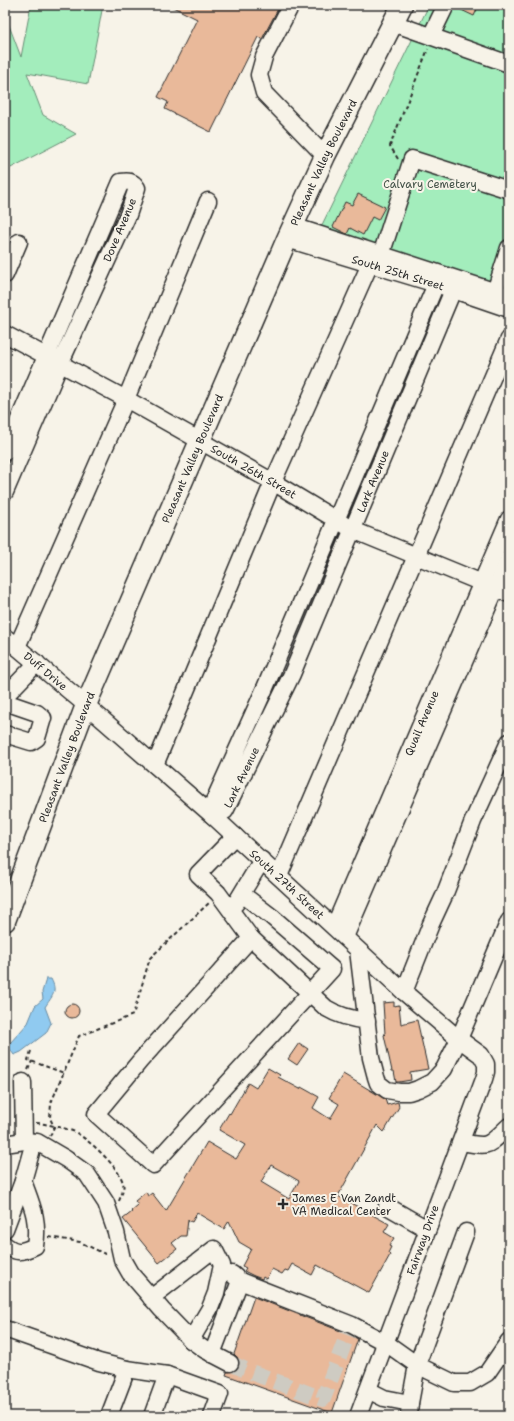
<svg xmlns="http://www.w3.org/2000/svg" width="514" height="1421" font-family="'Shantell Sans',sans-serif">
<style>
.green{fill:#a3edbc;stroke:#678c74}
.water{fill:#90caf0;stroke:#688aa1}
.building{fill:#e9b99a;stroke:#2b2b2b;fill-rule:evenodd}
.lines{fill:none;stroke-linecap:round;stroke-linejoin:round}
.minor-tunnel{stroke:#cecbc2;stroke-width:16;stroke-dasharray:16 8;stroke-linecap:butt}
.minor-casing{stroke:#2b2b2b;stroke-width:19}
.major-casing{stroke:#2b2b2b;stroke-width:23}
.path{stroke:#2b2b2b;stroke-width:2;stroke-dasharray:4 3;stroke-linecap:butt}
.minor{stroke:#f7f3e8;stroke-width:16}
.major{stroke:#f7f3e8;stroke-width:20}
.poi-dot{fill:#2b2b2b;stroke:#f7f3e8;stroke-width:1.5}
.labels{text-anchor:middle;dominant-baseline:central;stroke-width:4;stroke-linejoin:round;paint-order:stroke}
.street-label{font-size:11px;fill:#2b2b2b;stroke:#f7f3e8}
.park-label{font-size:11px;fill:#435248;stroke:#f7f3e8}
.poi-label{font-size:11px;fill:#2b2b2b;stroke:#f7f3e8;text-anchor:start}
</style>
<rect width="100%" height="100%" fill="#f7f3e8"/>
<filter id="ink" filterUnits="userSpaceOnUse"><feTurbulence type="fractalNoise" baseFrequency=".025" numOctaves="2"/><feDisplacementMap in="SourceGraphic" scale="8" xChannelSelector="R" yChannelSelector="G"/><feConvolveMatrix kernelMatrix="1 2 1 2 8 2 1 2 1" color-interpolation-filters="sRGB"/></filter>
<g filter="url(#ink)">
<g class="green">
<path d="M31,5H103L88,84L27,73L43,115L76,134L5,171V15L21,57Z"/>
<path d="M429,5H509V295L319,231Z"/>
</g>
<path class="water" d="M46,979H51C58,992 52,996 45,1007L51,1023L46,1033L21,1052L14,1055L9,1048L10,1043L28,1023L35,1006L43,999L42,992Z"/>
<g class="building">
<path d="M169,5H280L262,39L258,37L211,132L165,109L168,102L158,97L197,19Z"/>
<path d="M455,5H479L474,16L455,7Z"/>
<path d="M358,194L385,207L378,220L372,217L363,235L350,228L347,234L333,227L345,202L352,205Z"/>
<path d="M394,1002V1006L399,1005L401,1024L417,1020L428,1069L410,1072L411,1080L399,1082H396L394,1071H392L384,1035L385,1034L383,1003Z"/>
<circle cx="72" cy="1011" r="7"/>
<path d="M299,1043L308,1049L297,1065L288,1059Z"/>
<path d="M268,1068L280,1075L278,1077L300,1089L301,1087L319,1097L313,1108L330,1119L339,1104L329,1098L343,1074L385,1099L387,1105L398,1102L399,1107L384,1132L377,1125L338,1196L389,1224L384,1232L394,1238L389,1246L391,1247L388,1253L390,1255L369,1293L317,1265L312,1275L292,1264L288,1271L285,1270L282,1274L272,1269L266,1279L263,1277L262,1279L254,1276L244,1271L246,1268L242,1266L251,1249L239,1242L229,1221L224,1229L197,1213L192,1222L188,1220L186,1236H181L172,1243L177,1249L159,1263L123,1219L132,1212L131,1211L138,1205L135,1201L146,1192L148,1196L152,1193L166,1211L207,1142L236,1159L245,1145L219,1130L229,1113L230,1114L248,1083L256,1088ZM271,1165L299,1181L289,1199L261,1182Z"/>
<path d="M254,1297L348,1334L358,1339L332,1413L226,1375L227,1372L235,1371L239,1367V1363L238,1358L234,1354Z"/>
</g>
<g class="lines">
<path class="minor-tunnel" d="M230,1363L248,1371L323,1399L349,1331"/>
<g class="minor-casing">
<g id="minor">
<path d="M291,5L264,57L259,75L264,93L325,156"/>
<path d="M393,23L509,64"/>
<path d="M431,36L446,5"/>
<path d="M293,226L509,296"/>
<path id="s1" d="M287,239L436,284L509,309"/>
<path d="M381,255L412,159L509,190"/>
<path d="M5,275L19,242"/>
<path id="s2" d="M436,284L265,688L213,803L212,815L225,811L292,674L453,290"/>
<path d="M495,292L509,248"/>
<path id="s3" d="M5,334L126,399L273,482L353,530L509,594"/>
<path d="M5,452L118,189L121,182C128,181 133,181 137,188L128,215L60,364L5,492"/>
<path id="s4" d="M5,637L86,705L212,815L404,992L459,1039L481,1055L486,1064V1072L484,1079L358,1416"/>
<path d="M17,647L126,399L208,201"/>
<path d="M5,699L9,692L37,663"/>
<path d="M5,702L37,713L43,718L37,738L31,742L5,734"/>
<path d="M155,765L273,482L370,264"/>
<path d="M235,836L198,874L218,893L251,938L326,1008C339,1016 351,1019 367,1021"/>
<path d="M279,876L509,339"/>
<path d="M242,894L272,917L332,969L153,1165L96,1114L140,1061L251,938"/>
<path d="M236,903L262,860"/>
<path id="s5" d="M334,927L509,519"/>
<path d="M345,937L509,558"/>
<path d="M358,950L371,1058L376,1077L378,1083L387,1090L399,1092H409L418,1089L432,1082L444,1069L459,1039L509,921"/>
<path d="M404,992L431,924L444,896L473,821L509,742"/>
<path d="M23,1082L24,1141"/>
<path d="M461,1142C491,1148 487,1146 509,1126"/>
<path d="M5,1144L24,1141L37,1142L66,1159L87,1174L106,1203L116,1232L122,1259L130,1273L162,1310L191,1340L205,1350L230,1363"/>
<path d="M387,1206L427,1229"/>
<path d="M5,1229L23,1181L34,1142"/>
<path d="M5,1245C17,1254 22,1252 35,1246C39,1219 32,1206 23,1181"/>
<path d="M240,1281L352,1325L386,1343L417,1365L454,1383H470L487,1373L509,1341"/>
<path d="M151,1298L214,1249L222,1265L216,1293L210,1308L191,1340"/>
<path d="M5,1329L99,1362L127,1369L167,1375L220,1394L212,1416"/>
<path d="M212,1354L240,1281L232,1274"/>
<path d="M368,1390L384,1398L410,1403"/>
<path d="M109,1416L127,1369"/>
<path d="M152,1416L167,1375"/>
<path d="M409,1416L410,1403L417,1365L466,1232"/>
</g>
</g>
<g class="major-casing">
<g id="major">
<path id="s6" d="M5,921L86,705L287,239L325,156L402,5"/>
</g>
</g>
<g class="path">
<path d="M398,159L390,146L428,49"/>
<path d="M31,1051L28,1060L64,1073"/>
<path d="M28,1070L32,1061"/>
<path d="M5,1123H12"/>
<path d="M36,1123C43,1123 69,1129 75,1132C89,1140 119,1167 123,1183C125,1189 121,1195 119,1201"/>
<path d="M50,1136L54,1127L50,1118L51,1103L79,1036L133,1015L150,958L209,903"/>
<path d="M49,1237L80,1242L105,1254L107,1253"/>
</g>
<use href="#minor" class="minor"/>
<use href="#major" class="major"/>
</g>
</g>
<path class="poi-dot" d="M281 1198h4v4h4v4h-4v4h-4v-4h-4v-4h4z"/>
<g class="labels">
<g class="street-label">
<text stroke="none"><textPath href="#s6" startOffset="823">Pleasant Valley Boulevard</textPath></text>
<text transform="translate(120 230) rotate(-67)">Dove Avenue</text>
<text stroke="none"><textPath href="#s1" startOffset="116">South 25th Street</textPath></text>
<text stroke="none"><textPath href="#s6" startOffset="499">Pleasant Valley Boulevard</textPath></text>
<text stroke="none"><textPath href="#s3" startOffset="284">South 26th Street</textPath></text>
<text stroke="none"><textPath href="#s2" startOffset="952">Lark Avenue</textPath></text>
<text stroke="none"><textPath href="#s4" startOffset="53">Duff Drive</textPath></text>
<text stroke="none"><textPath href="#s5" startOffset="222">Quail Avenue</textPath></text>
<text stroke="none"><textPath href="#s6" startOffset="175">Pleasant Valley Boulevard</textPath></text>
<text stroke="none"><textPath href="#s2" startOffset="628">Lark Avenue</textPath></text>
<text stroke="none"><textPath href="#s4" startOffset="375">South 27th Street</textPath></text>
<text transform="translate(423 1240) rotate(-70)">Fairway Drive</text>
</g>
<g class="park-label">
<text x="430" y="184">Calvary Cemetery</text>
</g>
<g class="poi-label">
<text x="292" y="1198">James E Van Zandt<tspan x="292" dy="13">VA Medical Center</tspan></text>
</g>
</g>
<rect width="514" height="1421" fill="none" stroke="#f7f3e8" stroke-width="20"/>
<rect x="10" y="10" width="494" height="1401" fill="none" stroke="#2b2b2b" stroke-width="1.5" filter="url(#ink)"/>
</svg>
